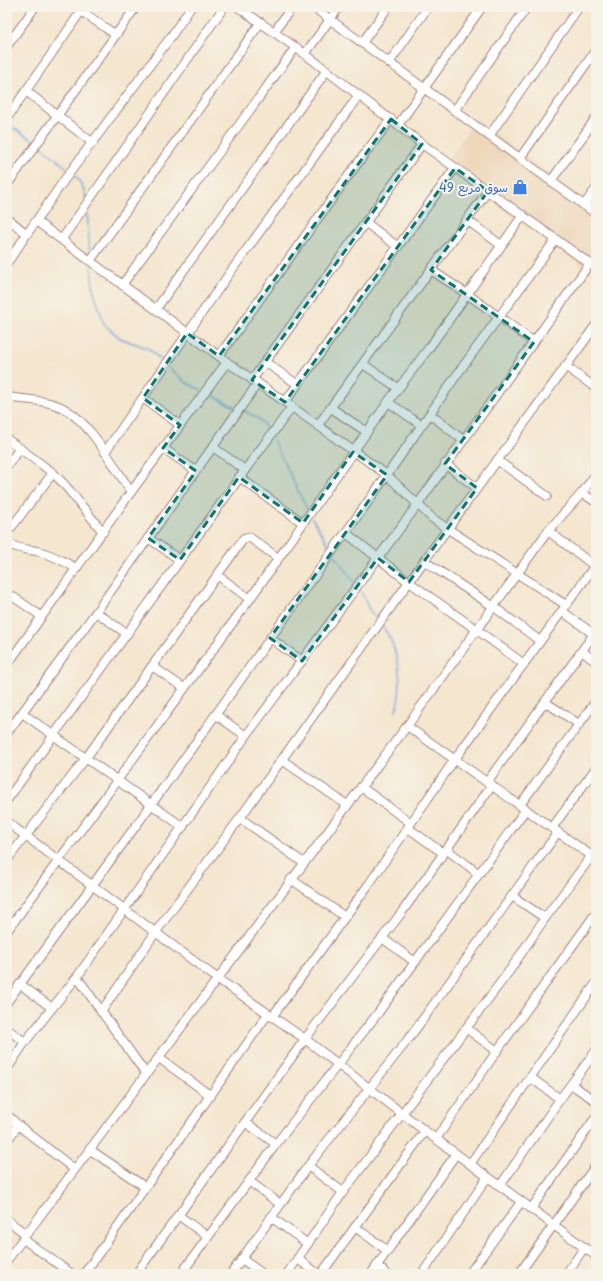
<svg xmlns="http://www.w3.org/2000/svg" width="603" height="1281" font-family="'Playpen Sans','Playpen Sans Arabic',sans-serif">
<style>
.built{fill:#eed7bb}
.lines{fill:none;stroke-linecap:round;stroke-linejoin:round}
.stream{stroke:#68a3d8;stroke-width:1.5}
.minor-casing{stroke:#9f827d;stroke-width:10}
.minor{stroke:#fff;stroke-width:8}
.marked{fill:#0f766e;fill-opacity:0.2;stroke:#0f766e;stroke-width:3;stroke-dasharray:8 5;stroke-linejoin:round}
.labels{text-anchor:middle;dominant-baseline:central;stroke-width:4;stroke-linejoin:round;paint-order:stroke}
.shop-label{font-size:12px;fill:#366cbe;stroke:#f7f3e8;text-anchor:end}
</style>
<rect width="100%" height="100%" fill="#f7f3e8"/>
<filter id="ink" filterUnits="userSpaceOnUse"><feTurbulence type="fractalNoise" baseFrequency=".025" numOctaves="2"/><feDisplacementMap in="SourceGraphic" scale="8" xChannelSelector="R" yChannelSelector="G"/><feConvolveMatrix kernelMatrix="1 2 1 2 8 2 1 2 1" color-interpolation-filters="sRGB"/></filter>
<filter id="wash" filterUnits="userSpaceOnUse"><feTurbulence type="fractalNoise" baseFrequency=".012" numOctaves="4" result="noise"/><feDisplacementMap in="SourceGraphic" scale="16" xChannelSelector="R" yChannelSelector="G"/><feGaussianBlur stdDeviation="0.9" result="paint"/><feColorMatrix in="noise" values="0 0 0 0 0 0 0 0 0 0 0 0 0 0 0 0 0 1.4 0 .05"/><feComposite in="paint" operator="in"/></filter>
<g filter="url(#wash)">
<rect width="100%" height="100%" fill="#f4e6cf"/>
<path class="built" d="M476,120L596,208V276L443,166Z"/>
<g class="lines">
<g class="stream">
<path d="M8,125L33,140"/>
<path d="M41,146L67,168"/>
<path d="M74,175C80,180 85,191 86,198"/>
<path d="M87,211L90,255"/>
<path d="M91,267L93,288L104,324L120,338L149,349L162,361"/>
<path d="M169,368L187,383L201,390"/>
<path d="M209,394L235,407"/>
<path d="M244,411C254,415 263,421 268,431"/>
<path d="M273,440L307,509"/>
<path d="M312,518L330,547"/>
<path d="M335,555L354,582"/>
<path d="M360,590L370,611L377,619"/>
<path d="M383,627C399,648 404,685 396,710"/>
</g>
</g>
</g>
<g filter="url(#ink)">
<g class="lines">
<g class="minor-casing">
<g id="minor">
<path d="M238,7L305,54L422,144L596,268"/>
<path d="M313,7L596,214"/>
<path d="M81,11L116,35"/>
<path d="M274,32L292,7"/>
<path d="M362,43L388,7"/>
<path d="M7,46L35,7"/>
<path d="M305,54L339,7"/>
<path d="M389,63L428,7"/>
<path d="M26,91L93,143"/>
<path d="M455,110L527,7"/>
<path d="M7,118L84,7"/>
<path d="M398,125L482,7"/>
<path d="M489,136L579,7"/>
<path d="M520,158L596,50"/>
<path d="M551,181L596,118"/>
<path d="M7,185L136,7"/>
<path d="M584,205L596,189"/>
<path d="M7,218L27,234"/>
<path d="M467,220L501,245"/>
<path d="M36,221L227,362L285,402L387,475L432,518L448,529L566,605"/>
<path d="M365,222L398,247"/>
<path d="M62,239L224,7"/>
<path d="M90,261L261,22"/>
<path d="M7,263L65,179L170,38L191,7"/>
<path d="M431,270L467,294L534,342"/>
<path d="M122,285L296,47"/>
<path d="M156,309L327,70"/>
<path d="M219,356L349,175L391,119"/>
<path d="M265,362L297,384"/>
<path d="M363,364L398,388"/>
<path d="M565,366L596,388"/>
<path d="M252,380L422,144"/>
<path d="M7,397C23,400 40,399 56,405C87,415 113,465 131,492"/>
<path d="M143,398L180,425"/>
<path d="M285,402L455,168"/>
<path d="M388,402L421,425"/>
<path d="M331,408L367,432"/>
<path d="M430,414L463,440"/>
<path d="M318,425L488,191"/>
<path d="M7,439L53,473L64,484L103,532"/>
<path d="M213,447L245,470"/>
<path d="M163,448L196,471"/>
<path d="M105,452L229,274L359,95"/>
<path d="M497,460L547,496"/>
<path d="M445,464L477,488"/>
<path d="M7,466L20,448"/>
<path d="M239,477L303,523"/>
<path d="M582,493L596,502"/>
<path d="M548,531L596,567"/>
<path d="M7,533L53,473"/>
<path d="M346,533L409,582L477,630L524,664"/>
<path d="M148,538L180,560"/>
<path d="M7,543C19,550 28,549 41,552C53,555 65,562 76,568"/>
<path d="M424,561L494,607L540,641"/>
<path d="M217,575L250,599"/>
<path d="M7,596H12L41,616"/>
<path d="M562,611L596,636"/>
<path d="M96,612L127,634"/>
<path d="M270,638L302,661"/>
<path d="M582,651L596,662"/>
<path d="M7,665L131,492L227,362"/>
<path d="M152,666L184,688"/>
<path d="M545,702L579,724"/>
<path d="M22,713L183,827"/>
<path d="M216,715L246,736"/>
<path d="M407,726L596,859"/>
<path d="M7,733L96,612L258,383"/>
<path d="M282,760L347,805"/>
<path d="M487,782L596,631"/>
<path d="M361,787L411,823"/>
<path d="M7,800L245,470L292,407"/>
<path d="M520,805L596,701"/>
<path d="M240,818L304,863"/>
<path d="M7,822L218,979L305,1039L425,1131L596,1256"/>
<path d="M408,828L443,853"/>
<path d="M552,828L596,768"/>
<path d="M446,849L479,874"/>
<path d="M7,860L86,758L244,538L249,537L278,558"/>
<path d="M291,879L345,917"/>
<path d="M512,896L545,918"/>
<path d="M7,931L250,599L388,402L429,348L523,215"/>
<path d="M382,938L415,962"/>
<path d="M77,977L146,1074"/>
<path d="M20,984L52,1008"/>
<path d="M7,1002L151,805L387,475L461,369L556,239"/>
<path d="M101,1012L155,933L240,818L424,561L596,325"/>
<path d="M272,1017L369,884L455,759L596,564"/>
<path d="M7,1029L25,1042L77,977L246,736L418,504L590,263"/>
<path d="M467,1029L497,1051"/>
<path d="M159,1058L211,1096"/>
<path d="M7,1069L25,1042"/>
<path d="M530,1077L560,1099"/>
<path d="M572,1085L596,1101"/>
<path d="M7,1115L18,1125"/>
<path d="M245,1122L276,1144"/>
<path d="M436,1139L497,1051L596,913"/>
<path d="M7,1141L18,1125L74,1169"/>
<path d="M89,1149L145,1187"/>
<path d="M470,1164L596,983"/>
<path d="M308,1166L343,1192"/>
<path d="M249,1181L280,1204"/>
<path d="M500,1186L560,1099L596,1051"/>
<path d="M531,1209L596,1117"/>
<path d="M178,1215L208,1237"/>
<path d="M271,1217L308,1244"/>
<path d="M7,1220L26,1234"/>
<path d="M355,1227L388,1251"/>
<path d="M23,1239L72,1274"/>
<path d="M242,1259L263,1274"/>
<path d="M298,1259L318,1274"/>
<path d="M7,1260L407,726L548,531L582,493L596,474"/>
<path d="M377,1266L387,1274"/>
<path d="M84,1274L268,1014"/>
<path d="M136,1274L305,1039L402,912L492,785"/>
<path d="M181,1274L276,1144L378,1013L526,809"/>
<path d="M231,1274L308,1166L410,1037L558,832"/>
<path d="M287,1274L343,1192L510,970L545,918L596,850"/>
<path d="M321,1274L425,1131"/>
<path d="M371,1274L456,1154"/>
<path d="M422,1274L487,1178"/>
<path d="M469,1274L521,1202"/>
<path d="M519,1274L596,1165"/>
<path d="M566,1274L584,1248"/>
</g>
</g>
<use href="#minor" class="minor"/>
</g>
</g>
<path class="marked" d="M391,119L422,144L252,380L285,402L455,168L488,191L431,270L534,342L445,464L477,488L409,582L378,558L302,661L270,638L387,475L353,452L303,523L239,477L180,560L148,538L196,471L163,448L180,425L143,398L187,333L219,356Z"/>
<defs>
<g id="shop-bare" transform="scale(1.2)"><path d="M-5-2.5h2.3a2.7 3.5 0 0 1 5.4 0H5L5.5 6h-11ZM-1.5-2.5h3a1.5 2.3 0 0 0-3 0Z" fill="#3f7fe0" stroke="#f7f3e8" stroke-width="2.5" paint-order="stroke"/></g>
</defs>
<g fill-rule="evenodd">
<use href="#shop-bare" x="520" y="187"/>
</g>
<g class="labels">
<g class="shop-label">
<text x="508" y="187">سوق مربع 49</text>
</g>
</g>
<rect width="603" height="1281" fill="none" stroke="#f7f3e8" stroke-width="24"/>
</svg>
